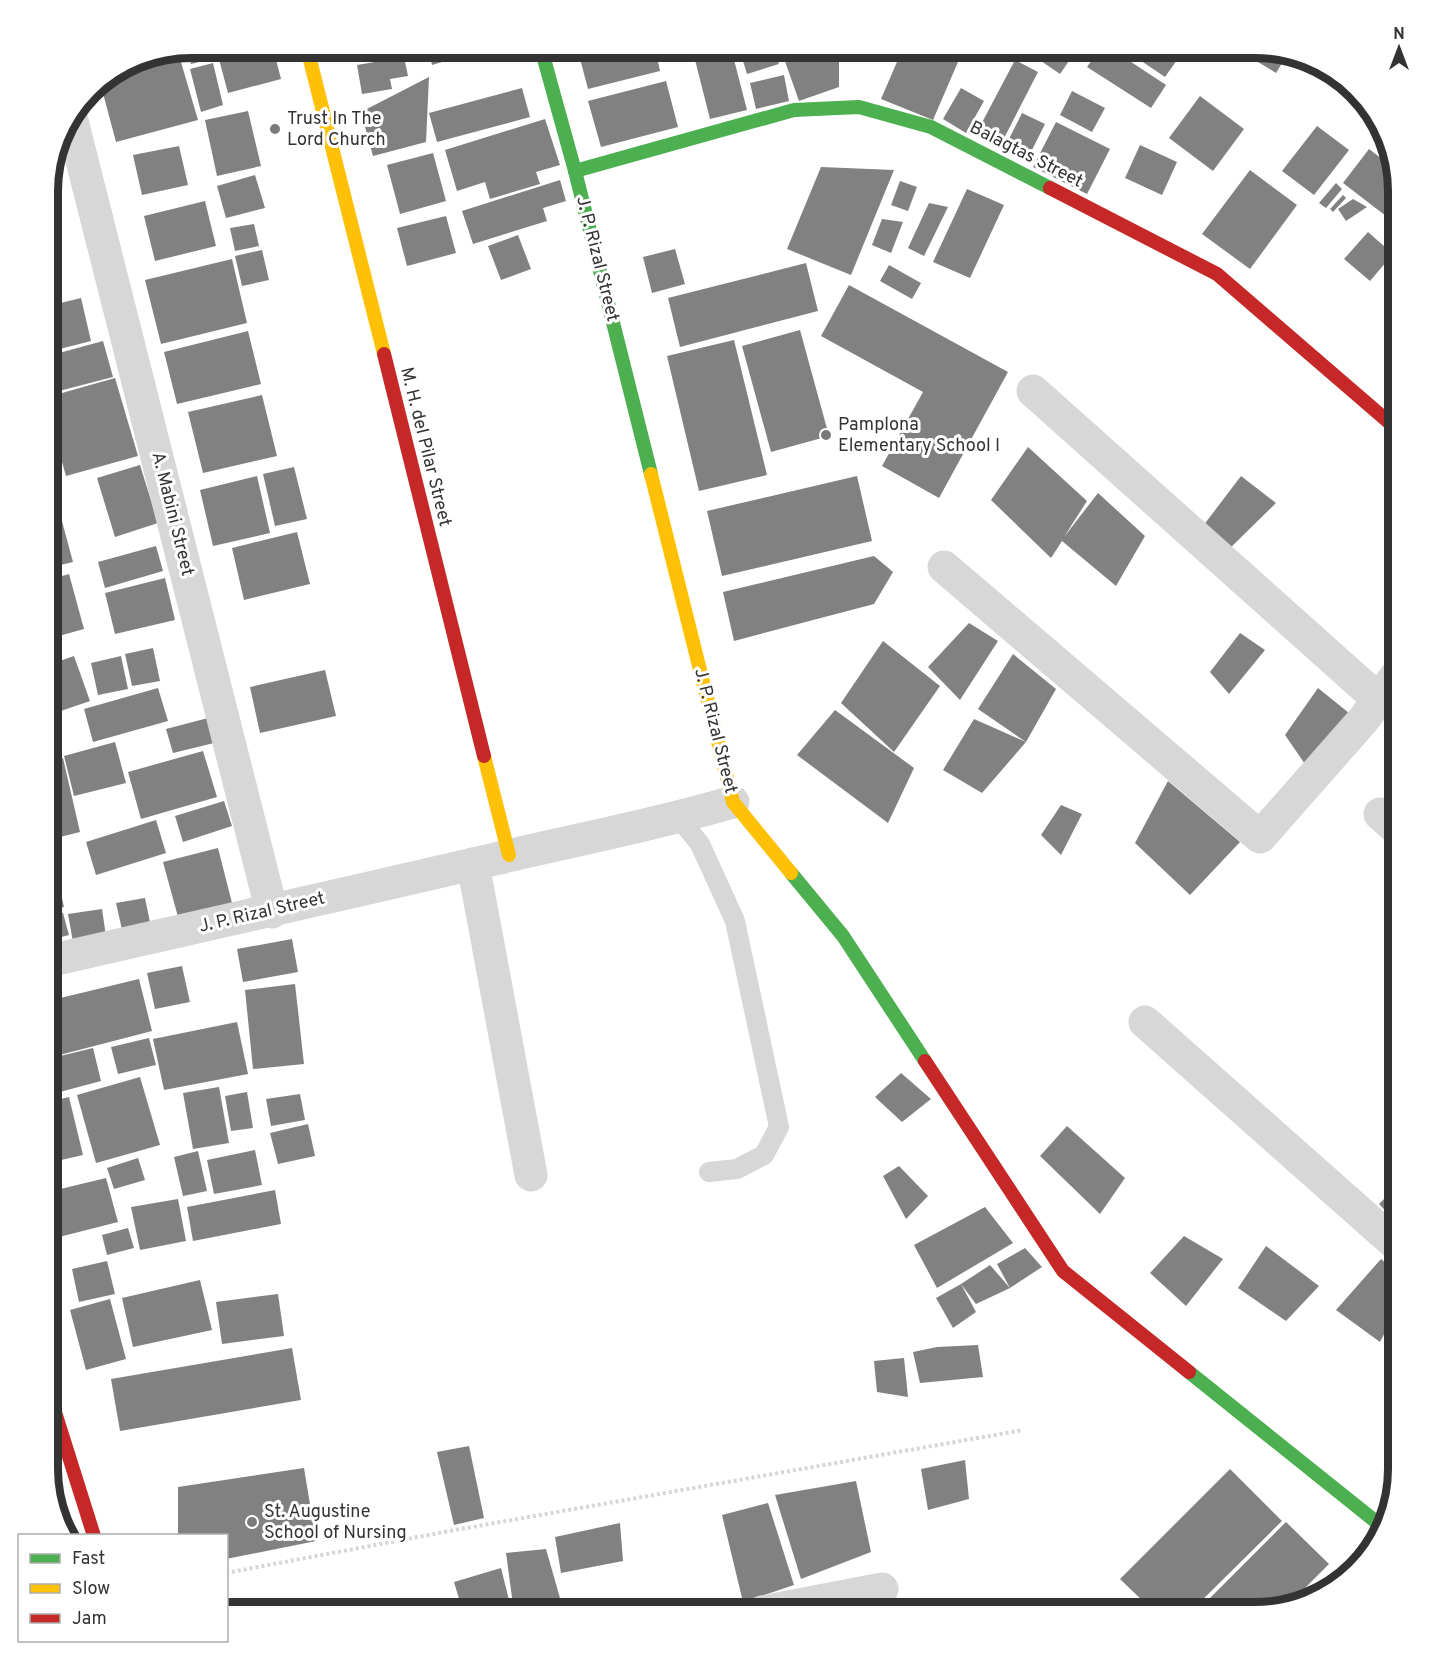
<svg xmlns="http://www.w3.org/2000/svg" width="1447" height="1660" font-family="Overpass,sans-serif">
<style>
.building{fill:#818181}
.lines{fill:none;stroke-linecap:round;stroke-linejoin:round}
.path{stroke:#d6d6d6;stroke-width:4;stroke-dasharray:3 3;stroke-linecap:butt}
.lane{stroke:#d7d7d7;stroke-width:20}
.street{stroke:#d7d7d7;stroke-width:33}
.fast{stroke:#4caf50;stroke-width:14}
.slow{stroke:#ffc107;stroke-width:14}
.jam{stroke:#c62828;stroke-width:14}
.poi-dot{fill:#7a7a7a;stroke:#fff;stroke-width:2}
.labels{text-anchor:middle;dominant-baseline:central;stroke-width:6;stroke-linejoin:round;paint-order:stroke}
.poi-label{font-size:18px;fill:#333;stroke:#fff;text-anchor:start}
.street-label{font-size:18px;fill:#333;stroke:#fff}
.rim{fill:none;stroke:#333;stroke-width:8}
</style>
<rect width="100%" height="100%" fill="#fff"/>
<g class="building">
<path d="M192,48H212L215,58L191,64L187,49Z"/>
<path d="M216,48H273L281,79L228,93Z"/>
<path d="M428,48H486V49L432,65Z"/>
<path d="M590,48H655L660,71L588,89L578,51Z"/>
<path d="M692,48H731L747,110L710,119Z"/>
<path d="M739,48H774L779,64L747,74Z"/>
<path d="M786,48H839V87L799,101L781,50Z"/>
<path d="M903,48H964L933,120L881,99Z"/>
<path d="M1022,48H1078L1060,74Z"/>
<path d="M1100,48H1110L1166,85L1151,108L1087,67Z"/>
<path d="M1122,48H1160L1177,60L1165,77Z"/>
<path d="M1235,48H1265L1287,55L1276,73Z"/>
<path d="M178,52L198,120L116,142L100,82L122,68Z"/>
<path d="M404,57L408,76L390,79L392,89L362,94L357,65Z"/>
<path d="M1015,60L1038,72L1000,146L976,134Z"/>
<path d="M213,63L223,105L201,112L190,69Z"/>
<path d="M784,75L789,101L756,109L750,83Z"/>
<path d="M429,77L426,142L373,156L361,112Z"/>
<path d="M666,81L678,127L601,147L588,101Z"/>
<path d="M522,88L530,117L437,142L429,113Z"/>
<path d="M961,88L984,101L966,133L943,119Z"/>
<path d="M1072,91L1105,108L1092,132L1060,115Z"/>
<path d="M1200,96L1244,129L1213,171L1169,138Z"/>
<path d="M248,111L261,166L217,176L205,120Z"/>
<path d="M1022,113L1045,124L1030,154L1007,143Z"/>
<path d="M545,119L560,165L536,172L540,184L490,199L485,182L457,191L445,150Z"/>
<path d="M1056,122L1110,149L1087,194L1033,167Z"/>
<path d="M1317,126L1349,150L1314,195L1282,171Z"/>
<path d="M1140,145L1177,162L1162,195L1125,178Z"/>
<path d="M179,146L188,185L142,195L133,155Z"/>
<path d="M1369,149L1395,169L1399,191V226L1343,183Z"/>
<path d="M433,153L446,201L400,214L387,165Z"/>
<path d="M821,167L894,170L851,275L787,249Z"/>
<path d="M1250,170L1297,205L1250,269L1202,234Z"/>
<path d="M255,175L265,208L226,218L217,186Z"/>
<path d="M560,180L566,201L543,208L547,221L473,244L462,211Z"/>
<path d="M900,181L917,187L908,211L891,205Z"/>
<path d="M1336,183L1342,189L1326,208L1319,203Z"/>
<path d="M967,189L1004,205L970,278L933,262Z"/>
<path d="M1343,195L1346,198L1333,212L1330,209Z"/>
<path d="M1353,199L1367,207L1346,221L1338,209Z"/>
<path d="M205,201L216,246L155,261L144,216Z"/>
<path d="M929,203L948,207L924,256L908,248Z"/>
<path d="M446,216L456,253L407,266L397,228Z"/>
<path d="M882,219L903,222L891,253L872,245Z"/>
<path d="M48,224L58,256L48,258Z"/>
<path d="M254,224L259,246L235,251L230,228Z"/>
<path d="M1368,232L1393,254L1370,281L1344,259Z"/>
<path d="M518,235L531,269L501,280L488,246Z"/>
<path d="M675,249L685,284L652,293L643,257Z"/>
<path d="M262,250L269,280L242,286L235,256Z"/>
<path d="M232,259L247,323L161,344L145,280Z"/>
<path d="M806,263L818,311L680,347L668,298Z"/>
<path d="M889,265L921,283L912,299L880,281Z"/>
<path d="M1399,268V298L1384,284Z"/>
<path d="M849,285L1008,372L939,498L882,466L923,392L821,336Z"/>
<path d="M81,298L91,341L48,352V306Z"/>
<path d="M800,330L829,436L771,452L742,346Z"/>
<path d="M248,331L261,384L177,404L164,352Z"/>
<path d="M734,340L767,475L699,491L667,356Z"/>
<path d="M103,341L113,377L55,392L48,366V356Z"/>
<path d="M115,378L138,456L66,476L48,413V397Z"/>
<path d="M262,395L277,456L203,473L188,412Z"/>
<path d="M1028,447L1087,501L1064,537L1098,493L1145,536L1116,586L1062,541L1051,558L991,500Z"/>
<path d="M140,465L158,523L115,537L97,478Z"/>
<path d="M294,467L307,519L275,526L263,474Z"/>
<path d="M257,476L270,533L213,546L200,490Z"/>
<path d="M857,476L872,541L722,576L707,511Z"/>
<path d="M1241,476L1276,503L1223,555L1200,530Z"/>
<path d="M52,484L73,562L48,568V485Z"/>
<path d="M297,532L310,584L244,600L232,548Z"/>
<path d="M156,546L163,571L105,588L98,562Z"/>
<path d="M874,556L893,572L874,604L734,641L723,592Z"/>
<path d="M69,574L84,629L48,639V580Z"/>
<path d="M165,578L175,620L115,634L105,593Z"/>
<path d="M969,623L998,641L960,700L928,667Z"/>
<path d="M1240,633L1265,650L1229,694L1210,672Z"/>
<path d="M883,641L940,686L894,752L841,703Z"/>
<path d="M153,648L160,681L132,686L125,654Z"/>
<path d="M1013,654L1056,689L1026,742L978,709Z"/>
<path d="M74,656L90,701L52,714L48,703V665Z"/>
<path d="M121,656L128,689L98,695L91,663Z"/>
<path d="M325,670L336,716L260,733L250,687Z"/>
<path d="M158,688L168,721L93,742L84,709Z"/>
<path d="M1318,688L1349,713L1307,767L1285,735Z"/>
<path d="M835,710L914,768L888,823L797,755Z"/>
<path d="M208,718L214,743L173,753L166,729Z"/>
<path d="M974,719L1026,742L982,793L943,770Z"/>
<path d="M115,742L126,783L74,796L64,756Z"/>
<path d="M203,751L217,797L141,819L128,772Z"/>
<path d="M63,758L80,832L48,840V761Z"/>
<path d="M1168,781L1240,842L1190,895L1135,843Z"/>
<path d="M224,801L232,826L183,842L175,816Z"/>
<path d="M1061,805L1082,814L1061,855L1041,835Z"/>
<path d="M156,820L166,853L96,875L86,842Z"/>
<path d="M218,848L232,903L178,917L163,862Z"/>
<path d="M51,850L64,907L48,911V851Z"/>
<path d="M145,898L151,927L123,934L116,903Z"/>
<path d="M102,909L106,936L73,942L68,914Z"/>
<path d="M63,913L69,935L54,939L49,916Z"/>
<path d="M292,939L298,972L243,982L237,949Z"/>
<path d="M182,966L190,1002L155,1009L147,973Z"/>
<path d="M139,979L152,1031L48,1058V1001Z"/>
<path d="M295,984L304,1064L253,1069L245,990Z"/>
<path d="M237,1022L248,1074L164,1090L153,1039Z"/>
<path d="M149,1038L156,1065L118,1074L111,1047Z"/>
<path d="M93,1048L101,1081L56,1093L48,1059Z"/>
<path d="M901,1073L931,1099L902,1122L875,1097Z"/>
<path d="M140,1077L160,1145L96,1163L77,1095Z"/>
<path d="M219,1087L229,1143L193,1149L183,1093Z"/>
<path d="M247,1092L253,1128L231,1131L225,1096Z"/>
<path d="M300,1094L305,1120L271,1126L266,1099Z"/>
<path d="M69,1097L83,1155L48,1163V1102Z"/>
<path d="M308,1124L315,1156L278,1164L270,1133Z"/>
<path d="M1067,1126L1125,1178L1100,1214L1040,1156Z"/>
<path d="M255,1150L262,1185L214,1194L207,1160Z"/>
<path d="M198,1151L207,1191L183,1196L174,1157Z"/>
<path d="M138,1158L145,1180L114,1189L107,1168Z"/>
<path d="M899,1166L928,1196L906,1219L883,1176Z"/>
<path d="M106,1178L118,1222L59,1237L48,1192Z"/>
<path d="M1399,1184V1225L1379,1204Z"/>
<path d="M275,1190L281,1224L193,1241L187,1207Z"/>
<path d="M178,1199L186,1241L140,1250L131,1207Z"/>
<path d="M985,1207L1013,1243L937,1288L914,1245Z"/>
<path d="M128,1228L134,1248L107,1255L102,1235Z"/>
<path d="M1184,1236L1223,1259L1186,1306L1150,1273Z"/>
<path d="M1266,1246L1319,1286L1286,1321L1238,1288Z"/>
<path d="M1025,1248L1042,1267L1010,1288L997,1264Z"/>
<path d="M1381,1259L1399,1274V1306L1380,1342L1336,1310Z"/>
<path d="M107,1261L115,1294L79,1302L72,1269Z"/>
<path d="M990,1265L1010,1288L976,1304L961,1284Z"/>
<path d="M200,1280L212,1330L133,1347L122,1298Z"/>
<path d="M961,1284L976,1312L953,1328L936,1298Z"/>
<path d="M278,1294L284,1336L222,1344L216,1302Z"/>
<path d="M110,1299L126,1359L86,1370L70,1310Z"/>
<path d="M978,1345L983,1377L920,1383L913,1352L937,1347Z"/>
<path d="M292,1348L301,1400L120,1431L111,1379Z"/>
<path d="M904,1358L908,1397L877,1392L874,1361Z"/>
<path d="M469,1446L484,1518L454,1525L437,1452Z"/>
<path d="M965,1460L969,1499L928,1510L921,1469Z"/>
<path d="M304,1468L316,1541L226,1559V1536H178V1487Z"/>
<path d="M1230,1469L1282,1521L1190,1612H1142L1148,1606L1120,1579Z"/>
<path d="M856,1481L871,1552L801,1579L775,1495Z"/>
<path d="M768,1503L794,1585L743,1602L722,1515Z"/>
<path d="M1286,1522L1329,1564L1286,1607L1256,1612H1196Z"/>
<path d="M620,1523L623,1561L561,1573L555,1537Z"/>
<path d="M546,1549L564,1612H514L506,1553Z"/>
<path d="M501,1568L512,1612H463L454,1582Z"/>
</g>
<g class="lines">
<path class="path" d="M226,1573L455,1530L1023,1430"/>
<path class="lane" d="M679,818L700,844L735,921L779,1127L764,1155L737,1169L709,1172"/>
<g class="street">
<path d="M71,117L272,912"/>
<path d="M1033,391L1379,700"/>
<path d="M944,567L1260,837L1364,719L1399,672"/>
<path d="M1380,814L1399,831"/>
<path d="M473,864L531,1175"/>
<path d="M48,961C197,928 346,893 495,859C574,840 655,825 733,802"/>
<path d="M1145,1022L1399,1247"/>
<path d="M762,1612L882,1589"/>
</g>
<g class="fast">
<path d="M541,48L575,171L651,474"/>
<path d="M575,171L794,110L859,107L931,127L1050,188"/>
<path d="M791,873L843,936L925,1061"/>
<path d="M1189,1372L1385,1529"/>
</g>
<g class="slow">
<path d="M307,48L384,354"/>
<path d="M651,474L733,802L791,873"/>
<path d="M484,756L509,855"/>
</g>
<g class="jam">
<path d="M1050,188L1217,274L1399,431"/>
<path d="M384,354L484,756"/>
<path d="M925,1061L1063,1271L1189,1372"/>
<path d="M48,1390L94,1536"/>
</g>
</g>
<g class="poi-dot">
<circle cx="275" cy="129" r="6"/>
<circle cx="826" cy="435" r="6"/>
<circle cx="252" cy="1522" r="6"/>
</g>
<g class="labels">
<g class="poi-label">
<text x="287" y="119">Trust In The<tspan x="287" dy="21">Lord Church</tspan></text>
<text x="838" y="425">Pamplona<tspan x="838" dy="21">Elementary School I</tspan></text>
<text x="264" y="1512">St. Augustine<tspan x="264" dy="21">School of Nursing</tspan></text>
</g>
<g class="street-label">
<text transform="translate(1026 155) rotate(27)">Balagtas Street</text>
<text transform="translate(597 259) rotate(76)">J. P. Rizal Street</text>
<text transform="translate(425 447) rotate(76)">M. H. del Pilar Street</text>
<text transform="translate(172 514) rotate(76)">A. Mabini Street</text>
<text transform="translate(715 731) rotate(76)">J. P. Rizal Street</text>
<text transform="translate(262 913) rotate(-13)">J. P. Rizal Street</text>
</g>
</g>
<path d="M0 0H1447V1660H0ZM191 58H1255A133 133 0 0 1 1388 191V1469A133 133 0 0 1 1255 1602H191A133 133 0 0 1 58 1469V191A133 133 0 0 1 191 58Z" fill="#fff" fill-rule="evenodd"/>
<path class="rim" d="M191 58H1255A133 133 0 0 1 1388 191V1469A133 133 0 0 1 1255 1602H191A133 133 0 0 1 58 1469V191A133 133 0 0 1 191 58Z"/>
<rect x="18" y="1534" width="210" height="108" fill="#ffffff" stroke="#adadad" stroke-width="1.5"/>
<rect x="30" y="1554" width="30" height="9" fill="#4caf50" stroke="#adadad" stroke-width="1.5"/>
<text x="72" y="1564" font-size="18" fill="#333333">Fast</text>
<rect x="30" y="1584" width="30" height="9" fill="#ffc107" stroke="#adadad" stroke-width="1.5"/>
<text x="72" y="1594" font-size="18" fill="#333333">Slow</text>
<rect x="30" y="1614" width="30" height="9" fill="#c62828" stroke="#adadad" stroke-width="1.5"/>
<text x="72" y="1624" font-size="18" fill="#333333">Jam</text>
<g transform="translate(1399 48)" stroke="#ffffff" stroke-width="4.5" paint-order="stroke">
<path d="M0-4.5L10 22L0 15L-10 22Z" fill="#333333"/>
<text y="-9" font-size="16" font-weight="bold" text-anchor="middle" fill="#333333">N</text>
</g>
</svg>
